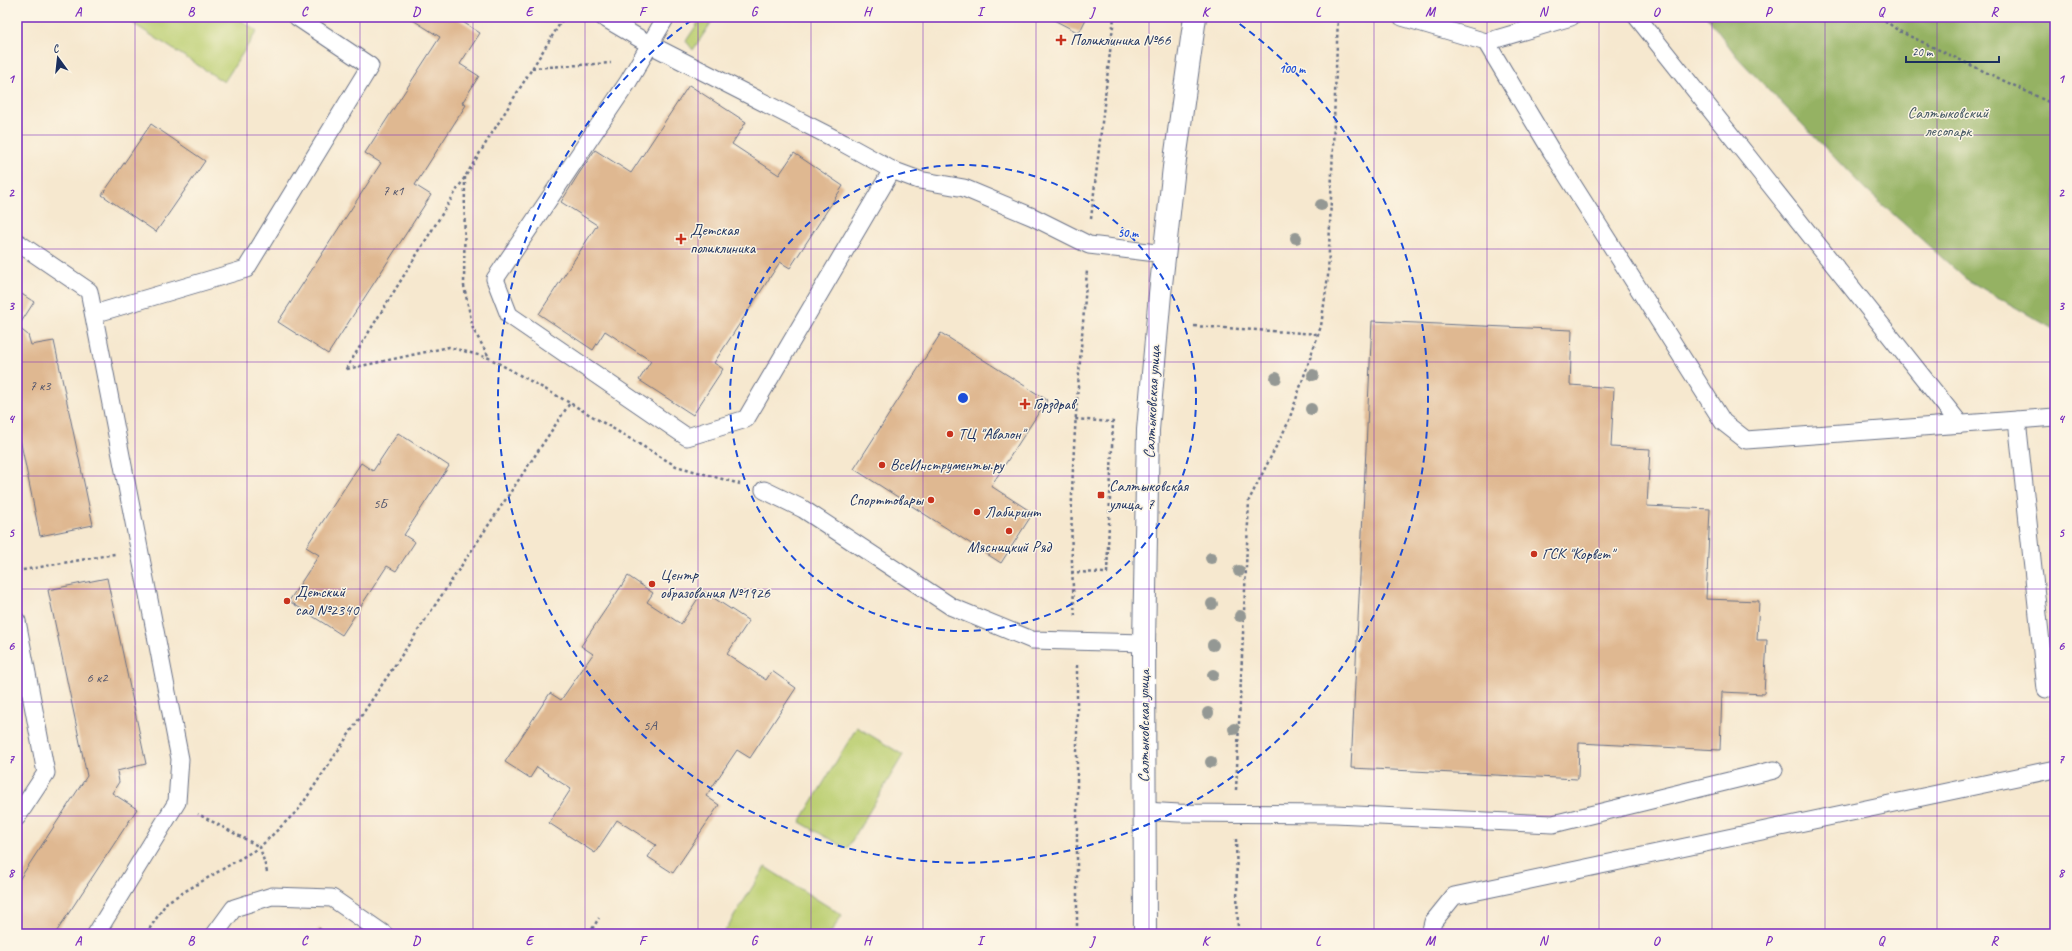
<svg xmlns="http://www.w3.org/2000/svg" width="2072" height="951" font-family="Caveat,sans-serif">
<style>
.green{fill:#bccf72;stroke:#6c7f68}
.forest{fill:#95b264;stroke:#587061}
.building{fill:#dfb891}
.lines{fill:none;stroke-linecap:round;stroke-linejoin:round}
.lane-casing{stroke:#687086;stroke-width:19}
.secondary-casing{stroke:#687086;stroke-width:24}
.path{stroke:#687086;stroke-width:2.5;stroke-dasharray:3 3;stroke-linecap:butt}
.lane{stroke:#fff;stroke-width:17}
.secondary{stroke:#fff;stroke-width:22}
.tree{fill:#949894}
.grid{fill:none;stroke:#7b2cbf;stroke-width:1;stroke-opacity:0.55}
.ring{fill:none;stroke:#1d4ed8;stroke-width:2;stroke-dasharray:7 5}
.poi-dot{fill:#c8321e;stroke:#fcf5e5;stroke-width:1.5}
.labels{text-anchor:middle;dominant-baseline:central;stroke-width:3;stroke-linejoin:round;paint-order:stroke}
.number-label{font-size:14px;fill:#4c516b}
.poi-label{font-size:16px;fill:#1b2f5e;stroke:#fcf5e5;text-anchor:start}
.park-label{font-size:16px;fill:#435763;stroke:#fcf5e5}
.street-label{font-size:16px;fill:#1b2f5e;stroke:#fcf5e5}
.centre{fill:#1d4ed8;stroke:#fcf5e5;stroke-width:2}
.ring-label{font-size:12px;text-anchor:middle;font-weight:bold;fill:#1d4ed8;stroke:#fcf5e5;stroke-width:3;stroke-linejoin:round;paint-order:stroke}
.neatline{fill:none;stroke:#7b2cbf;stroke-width:1.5}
.grid-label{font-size:13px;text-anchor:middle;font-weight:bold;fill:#7b2cbf}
</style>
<rect width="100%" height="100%" fill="#fcf5e5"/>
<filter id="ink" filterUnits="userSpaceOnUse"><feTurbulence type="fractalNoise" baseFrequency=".025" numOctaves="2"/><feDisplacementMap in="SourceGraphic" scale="8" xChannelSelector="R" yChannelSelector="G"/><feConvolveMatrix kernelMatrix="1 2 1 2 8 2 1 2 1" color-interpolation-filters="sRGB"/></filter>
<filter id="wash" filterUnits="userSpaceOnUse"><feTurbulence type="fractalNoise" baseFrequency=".012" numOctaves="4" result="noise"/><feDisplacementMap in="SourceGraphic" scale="16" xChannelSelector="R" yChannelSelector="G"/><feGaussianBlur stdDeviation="0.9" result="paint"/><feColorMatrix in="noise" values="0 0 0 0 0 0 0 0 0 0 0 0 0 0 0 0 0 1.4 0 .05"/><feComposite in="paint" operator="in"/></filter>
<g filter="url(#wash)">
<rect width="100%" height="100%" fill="#f6e8cf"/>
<g class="green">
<path d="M123,17H236L257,31L224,82Z"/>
<path d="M702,17H715L693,50L686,41Z"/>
<path d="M857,727L903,755L847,849L800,822Z"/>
<path d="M765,867L842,915L830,934H723Z"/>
</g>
<path class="forest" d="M1707,17H2055V330L1966,279L1865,189L1738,58Z"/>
<g id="blocks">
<g class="building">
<path d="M408,17H455L480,33L460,64L479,76L462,103L466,105L415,185L431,195L328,354L278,322L381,163L365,153L440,37Z"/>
<path d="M1053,17H1087L1079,33L1052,19Z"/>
<path d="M689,85L746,122L732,144L779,175L794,153L843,186L790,268L780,262L714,363L723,369L693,415L639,380L651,361L605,331L593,350L539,314L597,225L561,202L578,175L595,150L631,173Z"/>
<path d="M151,124L205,161L156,232L102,195Z"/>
<path d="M17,291L34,302L18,327L28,335L31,345L54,341L93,525L40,536L17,424Z"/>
<path d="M1372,321L1572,330L1570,385L1614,388L1611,447L1650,449L1647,506L1710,509L1706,599L1759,601L1757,640H1767L1764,694L1722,692L1720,750L1579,743L1578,779L1351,768Z"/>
<path d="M941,333L1047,400L991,486L1033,513L1001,563L854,469Z"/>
<path d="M398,433L449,466L404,535L415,542L396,571L387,566L342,635L289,601L319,555L306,547L361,463L373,471Z"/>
<path d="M628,576L653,593L647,602L681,624L703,591L749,621L727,654L766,680L772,671L796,688L750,758L737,750L706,796L719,805L673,873L648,857L656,845L617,820L595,853L549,823L571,789L537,767L530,778L505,762L550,693L561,700L593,654L581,646Z"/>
<path d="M107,578L146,764L117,771L119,782L112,793L137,809L55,934H17V883L87,776L48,590Z"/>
<path d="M319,928L328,934H315Z"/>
</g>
</g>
</g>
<g filter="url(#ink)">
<use href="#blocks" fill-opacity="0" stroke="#687086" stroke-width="1"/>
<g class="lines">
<g class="lane-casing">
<g id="lane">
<path d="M603,17L649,44L843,143L892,170L919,180L964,188L1033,217L1089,245L1165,254"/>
<path d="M666,17L628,82L495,279L509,315L687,437L746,419L892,170"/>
<path d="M1402,17L1486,42L1552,152L1723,422L1746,440L2017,420L2046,689"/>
<path d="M1637,17L1960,424"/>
<path d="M1486,42L1571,17"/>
<path d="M17,242L89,291L180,759L177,802L96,934"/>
<path d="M94,314L246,269L370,66L297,17"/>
<path d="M2017,420L2054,417"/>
<path d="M764,490L803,509L952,607L1032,640L1144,643"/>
<path d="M17,621L46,773L17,817"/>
<path d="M1145,811L1179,813L1335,814L1553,824L1774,770"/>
<path d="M215,934L234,908L272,896L332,898L384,934"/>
<path d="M1430,934L1433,922L1454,896L2055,769"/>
</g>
</g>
<g class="secondary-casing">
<path id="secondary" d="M1145,934L1144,643L1148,430L1160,294L1174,167L1195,17"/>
</g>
<g class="path">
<path d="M1880,17L1899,31L2055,105"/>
<path d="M532,68L611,63"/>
<path d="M465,177L464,286L473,329L489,357"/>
<path d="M1091,219L1114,17"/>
<path d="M1194,326L1318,334"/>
<path d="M346,369L564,17"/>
<path d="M347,369L449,347L489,358L570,403"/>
<path d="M17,571L115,554"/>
<path d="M1071,572L1107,573L1113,422L1074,419"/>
<path d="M1075,616C1065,501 1079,385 1087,270"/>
<path d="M1077,665V934"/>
<path d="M1236,790L1249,500L1288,423L1321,326L1328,276L1338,17"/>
<path d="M1236,839L1238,934"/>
<path d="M267,872L260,847L299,809L570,403L676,466L740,484"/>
<path d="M146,934L167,902L260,847L198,814"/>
<path d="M589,934L599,918"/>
</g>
<use href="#lane" class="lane"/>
<use href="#secondary" class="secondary"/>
</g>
<g class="tree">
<circle cx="1321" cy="205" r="6"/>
<circle cx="1296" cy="238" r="6"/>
<circle cx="1313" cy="375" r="6"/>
<circle cx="1276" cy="378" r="6"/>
<circle cx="1311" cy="409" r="6"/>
<circle cx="1211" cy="558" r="6"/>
<circle cx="1239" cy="571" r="6"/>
<circle cx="1212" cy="604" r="6"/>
<circle cx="1240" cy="616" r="6"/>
<circle cx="1213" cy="645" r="6"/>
<circle cx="1213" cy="675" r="6"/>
<circle cx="1208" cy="713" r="6"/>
<circle cx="1234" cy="729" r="6"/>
<circle cx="1211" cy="762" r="6"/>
</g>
</g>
<path class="grid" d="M135,17V934M247,17V934M360,17V934M473,17V934M585,17V934M698,17V934M811,17V934M923,17V934M1036,17V934M1149,17V934M1261,17V934M1374,17V934M1487,17V934M1599,17V934M1712,17V934M1825,17V934M1937,17V934M17,135H2055M17,249H2055M17,362H2055M17,476H2055M17,589H2055M17,702H2055M17,816H2055"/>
<g class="ring">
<circle cx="963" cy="398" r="233"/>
<path d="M1230 17A465 465 0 1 1 696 17"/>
</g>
<g class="poi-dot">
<path d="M1059 34h4v4h4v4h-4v4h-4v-4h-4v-4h4z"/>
<path d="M679 233h4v4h4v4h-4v4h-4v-4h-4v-4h4z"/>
<path d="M1023 398h4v4h4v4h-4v4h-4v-4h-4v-4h4z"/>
<circle cx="950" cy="434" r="4"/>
<circle cx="882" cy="465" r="4"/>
<rect x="1097" y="491" width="8" height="8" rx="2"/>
<circle cx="931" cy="500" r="4"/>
<circle cx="977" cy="512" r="4"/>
<circle cx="1009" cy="531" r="4"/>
<circle cx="1534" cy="554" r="4"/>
<circle cx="652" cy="584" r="4"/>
<circle cx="287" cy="601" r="4"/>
</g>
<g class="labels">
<g class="number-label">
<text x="393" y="190">7 к1</text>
<text x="40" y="385">7 к3</text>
<text x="380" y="503">5Б</text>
<text x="97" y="677">6 к2</text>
<text x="650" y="725">5А</text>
</g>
<g class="poi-label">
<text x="1070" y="40">Поликлиника №66</text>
<text x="690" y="230">Детская<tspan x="690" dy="18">поликлиника</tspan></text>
<text x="1033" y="404">Горздрав</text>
<text x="958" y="434">ТЦ "Авалон"</text>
<text x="890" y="465">ВсеИнструменты.ру</text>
<text x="1109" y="486">Салтыковская<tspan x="1109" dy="18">улица, 7</tspan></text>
<text x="923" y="500" text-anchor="end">Спорттовары</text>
<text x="985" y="512">Лабиринт</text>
<text x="1009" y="547" text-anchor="middle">Мясницкий Ряд</text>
<text x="1542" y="554">ГСК "Корвет"</text>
<text x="660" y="575">Центр<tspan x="660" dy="18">образования №1926</tspan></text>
<text x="295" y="592">Детский<tspan x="295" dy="18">сад №2340</tspan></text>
</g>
<g class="park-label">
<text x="1948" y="113">Салтыковский<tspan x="1948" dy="18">лесопарк</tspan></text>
</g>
<g class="street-label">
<text transform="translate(1152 402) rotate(-87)">Салтыковская улица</text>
<text transform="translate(1144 726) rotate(-90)">Салтыковская улица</text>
</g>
</g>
<circle cx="963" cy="398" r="6" class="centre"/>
<g class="ring-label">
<text x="1292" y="73">100 m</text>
<text x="1128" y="237">50 m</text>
</g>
<rect width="2072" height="951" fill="none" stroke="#fcf5e5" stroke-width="44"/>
<g transform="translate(58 58) rotate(345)" stroke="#fcf5e5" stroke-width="3" paint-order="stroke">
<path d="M0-3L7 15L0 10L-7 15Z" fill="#1b2f5e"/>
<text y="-6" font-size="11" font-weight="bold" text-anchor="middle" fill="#1b2f5e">С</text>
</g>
<path d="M1906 56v6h93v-6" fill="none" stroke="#1b2f5e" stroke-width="2"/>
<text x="1912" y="56" font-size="12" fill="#1b2f5e" stroke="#fcf5e5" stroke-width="3" paint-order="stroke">20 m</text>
<rect x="22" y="22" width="2028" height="907" class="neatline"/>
<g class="grid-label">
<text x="78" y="16">A</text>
<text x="191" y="16">B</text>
<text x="304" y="16">C</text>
<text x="416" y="16">D</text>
<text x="529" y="16">E</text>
<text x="642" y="16">F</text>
<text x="754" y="16">G</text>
<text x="867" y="16">H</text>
<text x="980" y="16">I</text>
<text x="1092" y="16">J</text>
<text x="1205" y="16">K</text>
<text x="1318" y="16">L</text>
<text x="1430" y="16">M</text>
<text x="1543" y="16">N</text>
<text x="1656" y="16">O</text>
<text x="1768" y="16">P</text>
<text x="1881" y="16">Q</text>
<text x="1994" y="16">R</text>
<text x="11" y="83">1</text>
<text x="2061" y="83">1</text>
<text x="11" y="197">2</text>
<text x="2061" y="197">2</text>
<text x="11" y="310">3</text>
<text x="2061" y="310">3</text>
<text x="11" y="423">4</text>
<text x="2061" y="423">4</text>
<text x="11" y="537">5</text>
<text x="2061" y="537">5</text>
<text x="11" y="650">6</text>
<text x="2061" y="650">6</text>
<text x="11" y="763">7</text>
<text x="2061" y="763">7</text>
<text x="11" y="877">8</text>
<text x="2061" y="877">8</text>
<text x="78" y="945">A</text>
<text x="191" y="945">B</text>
<text x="304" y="945">C</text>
<text x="416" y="945">D</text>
<text x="529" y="945">E</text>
<text x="642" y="945">F</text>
<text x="754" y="945">G</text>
<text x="867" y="945">H</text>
<text x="980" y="945">I</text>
<text x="1092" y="945">J</text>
<text x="1205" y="945">K</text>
<text x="1318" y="945">L</text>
<text x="1430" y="945">M</text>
<text x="1543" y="945">N</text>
<text x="1656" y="945">O</text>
<text x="1768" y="945">P</text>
<text x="1881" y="945">Q</text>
<text x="1994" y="945">R</text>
</g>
</svg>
